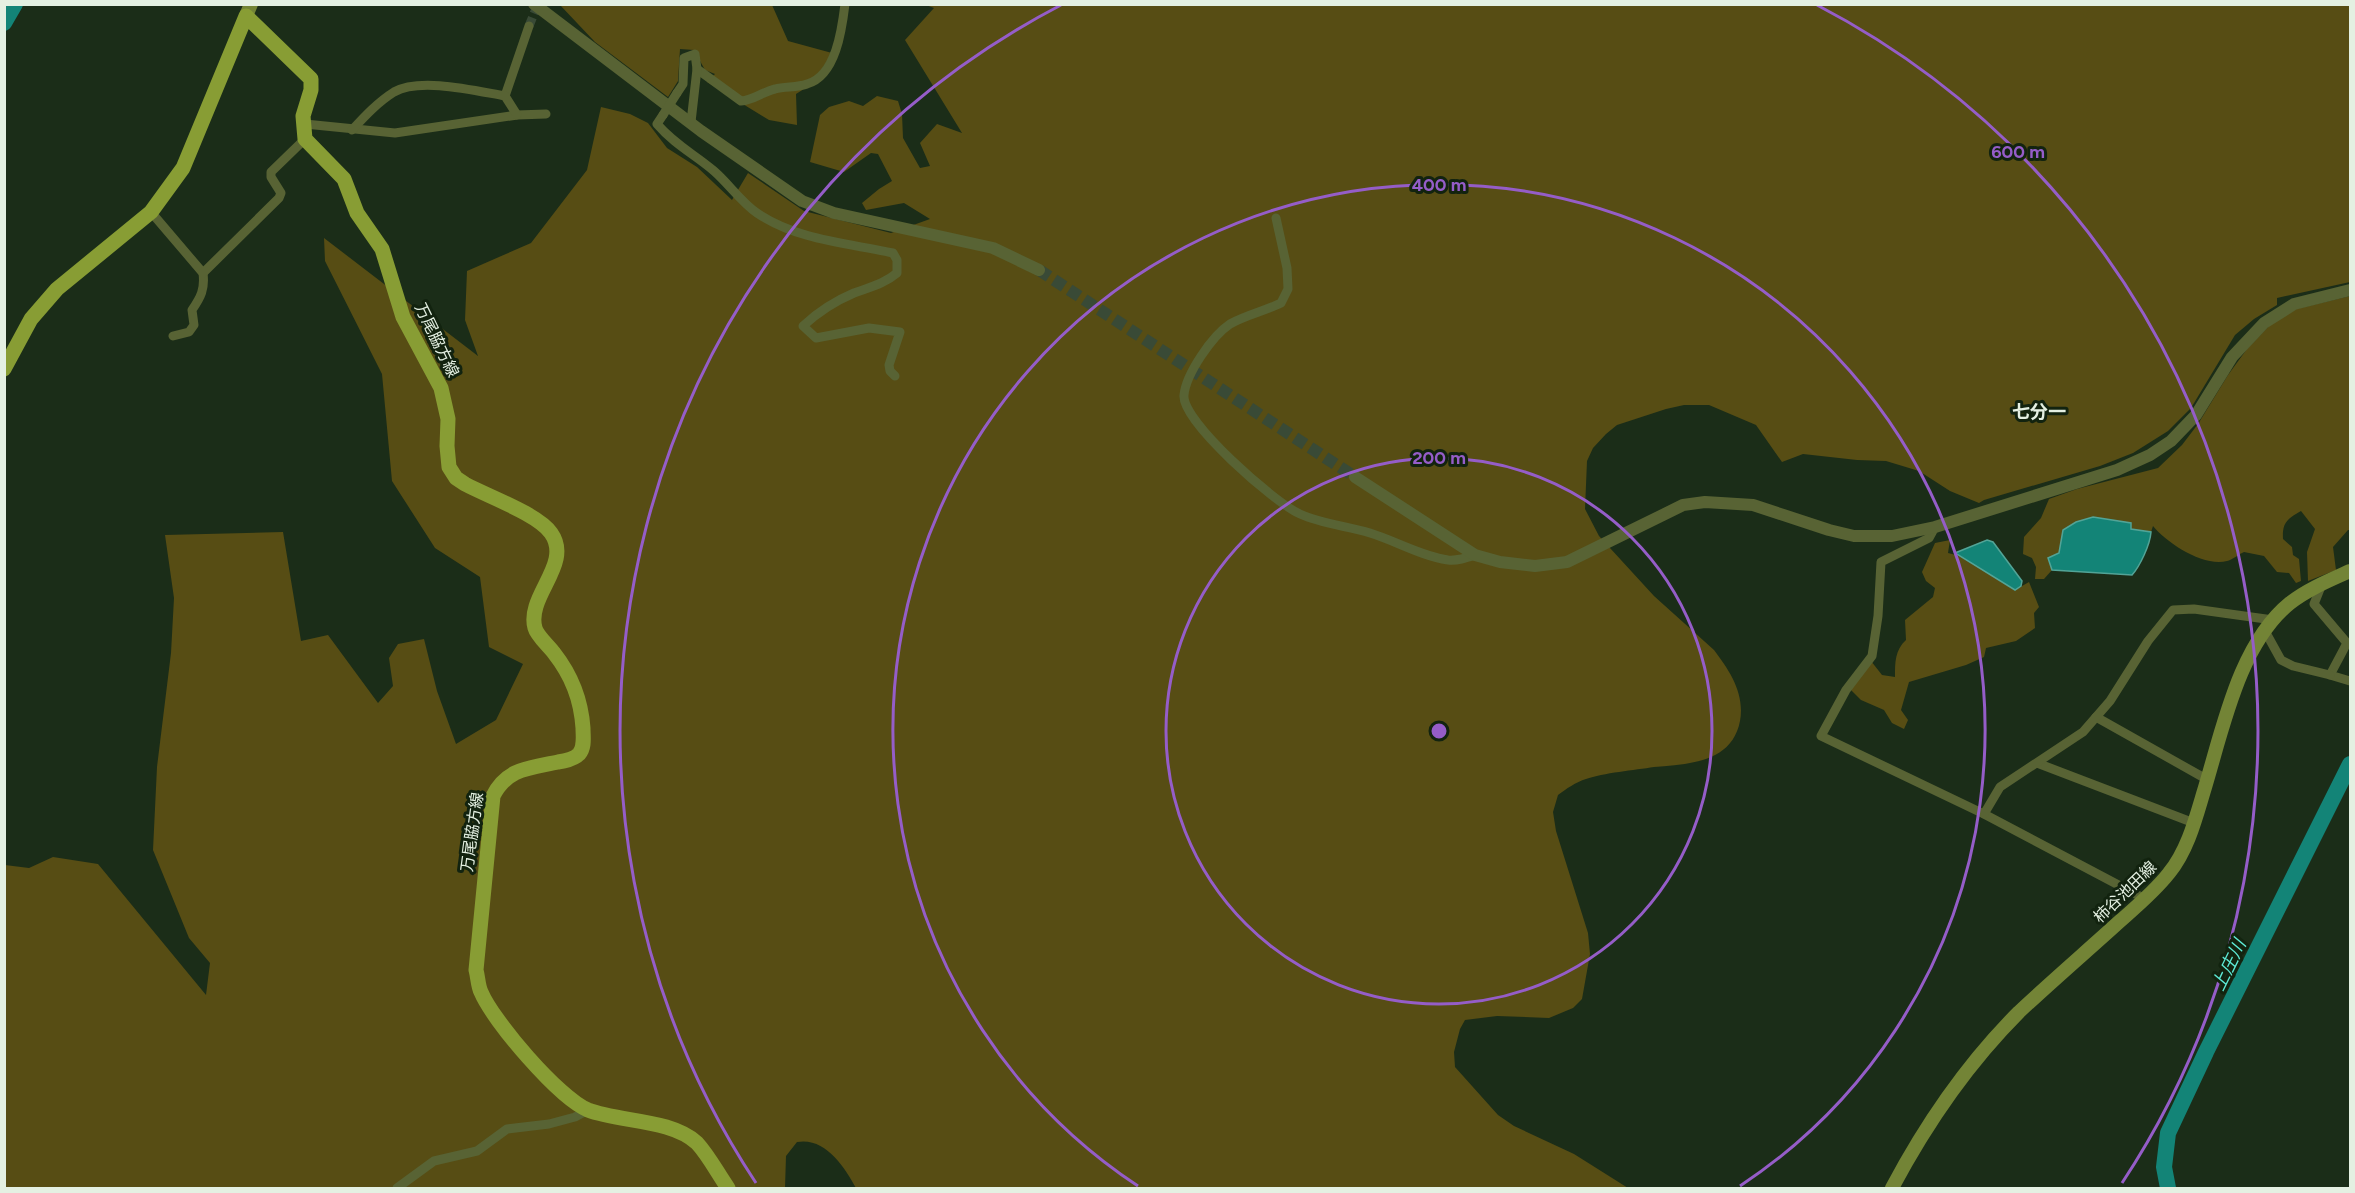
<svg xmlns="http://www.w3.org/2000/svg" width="2355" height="1193" font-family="Figtree,'Noto Sans JP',sans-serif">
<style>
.green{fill:#574d14}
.water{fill:#138477;stroke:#52a497;stroke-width:1.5}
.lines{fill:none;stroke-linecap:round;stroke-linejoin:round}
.river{stroke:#138477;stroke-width:16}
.minor-tunnel{stroke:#394a36;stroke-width:9;stroke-dasharray:9 4.5;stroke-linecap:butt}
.tertiary-tunnel{stroke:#394a36;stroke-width:12;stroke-dasharray:12 6;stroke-linecap:butt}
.minor{stroke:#586334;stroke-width:9}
.tertiary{stroke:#586334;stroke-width:12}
.secondary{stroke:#738436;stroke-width:14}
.primary{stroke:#889d34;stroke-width:15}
.minor-bridge{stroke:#586334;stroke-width:9}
.ring{fill:none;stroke:#955dc8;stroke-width:3}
.labels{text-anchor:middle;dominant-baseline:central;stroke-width:6;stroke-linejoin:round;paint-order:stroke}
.street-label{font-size:16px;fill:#e4f0e2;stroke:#12230f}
.neighbourhood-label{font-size:18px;font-weight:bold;fill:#e4f0e2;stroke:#12230f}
.water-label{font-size:18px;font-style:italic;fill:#5eebd7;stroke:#12230f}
.centre{fill:#955dc8;stroke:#12230f;stroke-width:3}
.ring-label{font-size:18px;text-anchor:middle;font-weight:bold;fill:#955dc8;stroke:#12230f;stroke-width:6;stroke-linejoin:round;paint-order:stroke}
</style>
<rect width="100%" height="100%" fill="#1b2d18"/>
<g class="green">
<path d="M560,5H772L788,41L832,53C822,69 813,85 796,94L797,125L769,120L707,82L715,74L705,70L694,50L680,49L678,81L668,97L595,42Z"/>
<path d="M926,5H2350V282L2277,298V305L2254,319L2235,335L2191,408L2168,431L2133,453L2100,466L1984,500L1979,503L1950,491L1919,471L1886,461L1857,460L1803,454L1782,462L1756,425L1709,405H1684L1666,409L1617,425L1606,434L1593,448L1587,461L1585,509L1599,536L1654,596L1714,650C1730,671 1745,694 1740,721C1732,763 1688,764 1654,767C1635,770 1603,773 1586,779C1576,782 1566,789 1558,795L1553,812L1556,831L1588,933L1590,954L1582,999L1573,1008L1549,1018L1497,1016L1465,1020L1460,1029L1454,1052L1455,1067L1498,1115L1514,1126L1574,1154L1628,1188H856C844,1166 825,1137 797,1142L786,1156L785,1188H5V865L29,868L53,857L98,864L206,995L210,963L189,938L153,850L157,767L171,653L174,598L165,535L283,532L301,641L328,635L378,703L393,686L389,658L398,644L424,639L437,691L456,744L496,720L523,664L489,647L480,577L435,548L392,481L382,374L325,261L324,238L478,356L465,320L467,271L531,243L587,170L601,107L630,114L648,123L667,148L697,167L732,200L748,173L804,211L891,233L930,219L904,203L866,210L862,203L879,189L892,181L878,154L871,153L844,172L810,162L820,115L829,107L849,101L863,106L877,96L898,101L902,114L903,138L920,168L930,166L920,143L937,124L962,133L905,40L934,8Z"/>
<path d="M2350,296V530H2348L2333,547L2336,570L2308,581L2307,552L2315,529L2301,511C2287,519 2282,523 2283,539L2292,547L2293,555L2299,559L2301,581L2296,583L2289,573L2277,572L2264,556L2244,552C2239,554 2232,560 2227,561C2203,567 2167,543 2153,526L2151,532L2131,529V523L2093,517L2059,553L2048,558L2052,570L2044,579H2035L2036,567L2032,558L2023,554L2024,537L2041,518L2049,499L2077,489L2158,468L2182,445L2198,424L2228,375L2247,349L2270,325L2296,309Z"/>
<path d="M1950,540L1948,553L1964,557L2015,590L2029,582L2039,607L2034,613L2035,628L2016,641L1986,648L1984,657L1966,665L1909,682L1901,710L1908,720L1904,729L1892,723L1884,710L1861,700L1850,689L1871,661L1882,675L1895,677C1895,662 1895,650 1906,640L1905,620L1933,597L1935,588L1926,581L1922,572L1935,543Z"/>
</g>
<g class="water">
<path d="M2093,517L2131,523V529L2151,532C2150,545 2140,566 2132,575L2052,570L2048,558L2059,553L2063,530L2076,522Z"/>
<path d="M1987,540L1993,542L2022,581L2021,586L2015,590L1955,553Z"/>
</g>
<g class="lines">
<g class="river">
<path d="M4,23L15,4"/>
<path d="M2168,1188L2164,1167L2168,1133L2206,1052L2350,764"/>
</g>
<path class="minor-tunnel" d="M529,26L538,4"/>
<path class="tertiary-tunnel" d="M1039,270L1355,477"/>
<g class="minor">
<path d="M697,69L741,101C754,100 762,92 775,89C785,86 797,88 807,84C836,76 842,29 845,4"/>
<path d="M677,93L683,84L684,58L695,54L697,69L691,122"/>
<path d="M505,96L529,26"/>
<path d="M663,115L657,124C675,145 694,154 714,171C729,184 741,202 757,213C797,240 847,243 893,253L897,260V273C884,284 870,287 854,293C835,301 818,312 803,326L816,338L869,328L900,332L889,365L890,371L895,376"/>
<path d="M305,124L395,133L517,115L546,114"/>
<path d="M352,130C365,116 378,102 394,92C420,77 476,91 505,96L517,115"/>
<path d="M151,212L203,273C205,289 201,297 192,310L194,325L189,332L173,336"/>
<path d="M1276,218L1287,268L1288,289L1281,303C1265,311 1246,315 1230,324C1212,336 1186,374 1184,395C1181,421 1275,503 1300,514C1322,524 1347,526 1370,533C1396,541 1421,556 1448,560C1457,561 1466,558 1475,555"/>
<path d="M203,273L279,198L281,193L271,177V172L305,139"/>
<path d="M1935,527L1929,538L1881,562L1878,616L1872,656L1846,690L1821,736L1984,814L2145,899"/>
<path d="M2322,584L2314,604L2347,643L2330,675L2350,681"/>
<path d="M2265,631L2281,660L2293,666L2330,675"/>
<path d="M2096,717L2208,780"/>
<path d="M2037,763L2194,823"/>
<path d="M1984,814L2000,787L2083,732L2110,701L2148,641L2173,610L2194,609L2273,620"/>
<path d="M397,1188L434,1161L477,1151L507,1129L549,1124L575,1117L588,1110"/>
</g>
<g class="tertiary">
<path d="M534,4L701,131L802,201L834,213L993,248L1039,270"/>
<path d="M1355,477L1475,555L1500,562L1535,566L1567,562L1683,505L1705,502L1753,505L1829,530L1854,536H1892L1935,527L2117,470L2150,455L2171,441L2196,415L2232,357L2264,323L2294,304L2350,290"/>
</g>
<g class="secondary">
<path d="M246,16L251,4"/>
<path d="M1892,1188C1926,1124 1967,1064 2019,1012C2052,981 2087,951 2120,921C2137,906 2155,891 2169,873C2187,851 2195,821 2203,794C2222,733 2238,645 2290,603C2308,589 2330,580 2350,571"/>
</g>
<path class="primary" d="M4,369L31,319L57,289L151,212L183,168L246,16L311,79V90L303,116L305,139L344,179L357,213L382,249L403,317L441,388L448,419L447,446L449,467L456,478L465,484C487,496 538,514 551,533C573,564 526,596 535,628C537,636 549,646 554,653C572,676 581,699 583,728C583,737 585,747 579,754C574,759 565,761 558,762C530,768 507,768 493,796L476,970C478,977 478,986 481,992C493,1021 559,1098 588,1110C619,1122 671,1119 697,1143C709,1156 718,1174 728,1188"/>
<path class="minor-bridge" d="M663,115L677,93"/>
</g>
<g class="ring">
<circle cx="1439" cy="731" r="273"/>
<path d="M1138 1186A546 546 0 1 1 1740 1186"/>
<path d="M756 1183A819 819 0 0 1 1061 5M1817 5A819 819 0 0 1 2122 1183"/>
</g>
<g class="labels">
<g class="street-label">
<text transform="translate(437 340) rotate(64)">万尾脇方線</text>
<text transform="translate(472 832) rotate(-82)">万尾脇方線</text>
<text transform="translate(2125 892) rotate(-44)">柿谷池田線</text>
</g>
<g class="neighbourhood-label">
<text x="2039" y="412">七分一</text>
</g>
<g class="water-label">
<text transform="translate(2229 965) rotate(-64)">上庄川</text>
</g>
</g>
<circle cx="1439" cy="731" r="9" class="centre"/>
<g class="ring-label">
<text x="2018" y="158">600 m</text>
<text x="1439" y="191">400 m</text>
<text x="1439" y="464">200 m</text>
</g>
<rect width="2355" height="1193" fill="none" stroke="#e4f0e2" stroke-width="12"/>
</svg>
